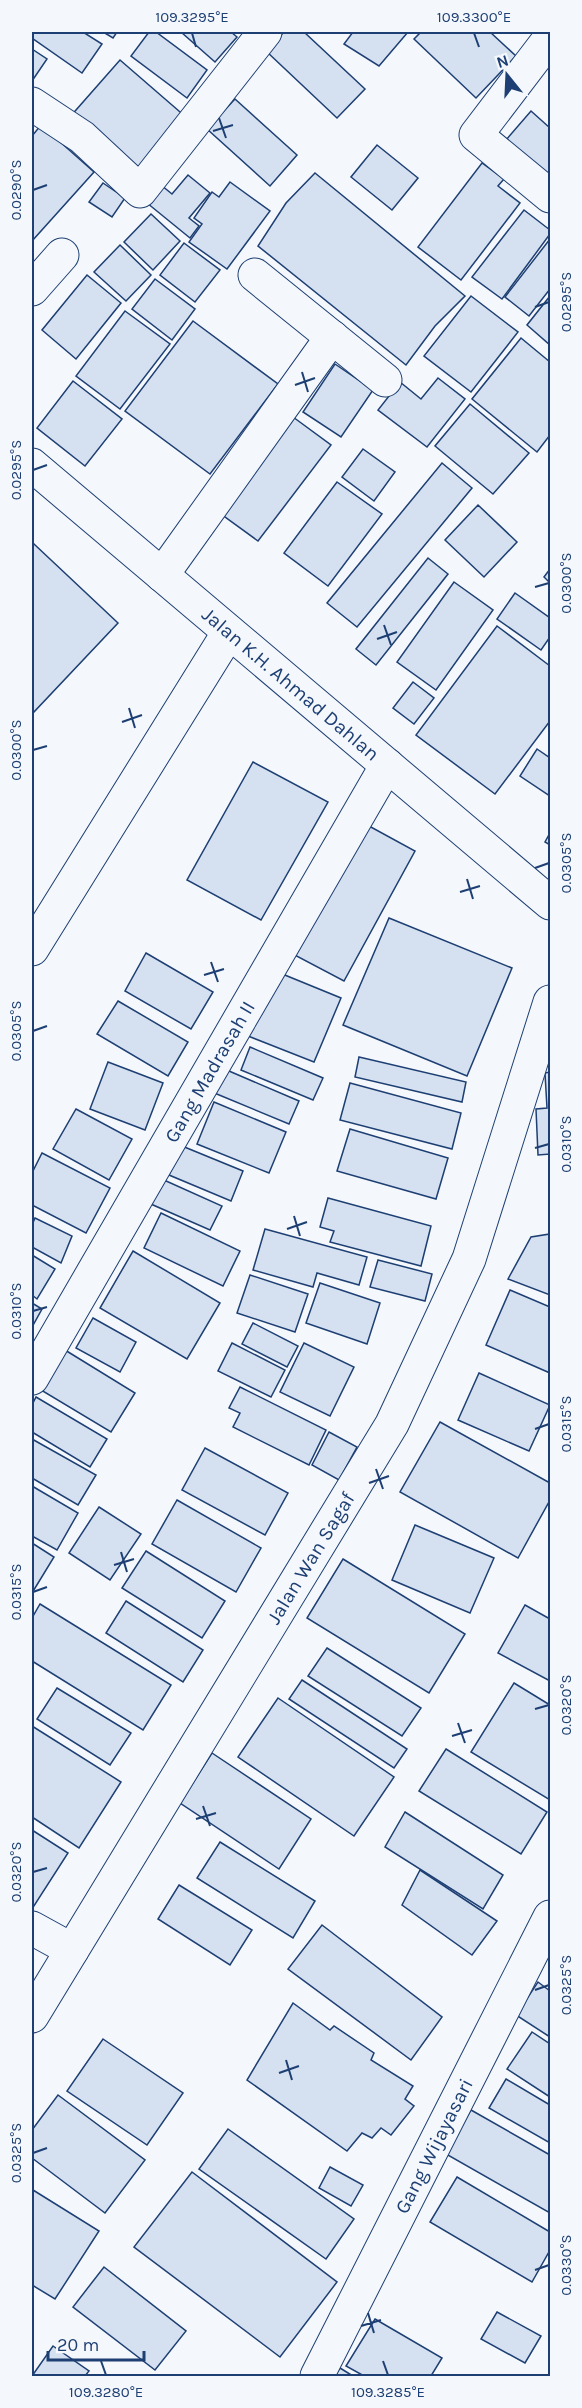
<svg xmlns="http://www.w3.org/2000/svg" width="582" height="2408" font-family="Karla,sans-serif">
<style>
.building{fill:#d5e0f0;stroke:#1d3f73;stroke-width:1.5}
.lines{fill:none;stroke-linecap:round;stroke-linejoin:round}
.minor-casing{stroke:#1d3f73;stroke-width:35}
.major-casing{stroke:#1d3f73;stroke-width:35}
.minor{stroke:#f4f7fb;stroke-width:33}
.major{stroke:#f4f7fb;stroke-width:33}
.ticks{fill:none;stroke:#1d3f73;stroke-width:2}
.labels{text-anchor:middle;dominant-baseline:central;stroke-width:4.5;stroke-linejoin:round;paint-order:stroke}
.street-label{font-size:20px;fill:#1d3f73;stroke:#f4f7fb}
.neatline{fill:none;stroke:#1d3f73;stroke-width:2}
.ticks-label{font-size:15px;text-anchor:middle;fill:#1d3f73}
</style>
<rect width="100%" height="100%" fill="#f4f7fb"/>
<g class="building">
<path d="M32,32H83L102,44L82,73L32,38Z"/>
<path d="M103,32H117L113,38Z"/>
<path d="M149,32H156L207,70L187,98L131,56Z"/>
<path d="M181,32H231L237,37L215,62Z"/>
<path d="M284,32H304L365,89L337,118L266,51Z"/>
<path d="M353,32H408L379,66L344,44Z"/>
<path d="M421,32H490L516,56L476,98L414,39Z"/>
<path d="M32,49L47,59L32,81Z"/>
<path d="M120,60L187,118L135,176L69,118Z"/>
<path d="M235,99L297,155L270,186L207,129Z"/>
<path d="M531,111L550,128V192L500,147Z"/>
<path d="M41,125L94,172L32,241V136Z"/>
<path d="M377,145L418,178L392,210L351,177Z"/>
<path d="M482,163L504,179L498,186L520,203L461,280L418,247Z"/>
<path d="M315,173L465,296L435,326L406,365L258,246L286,203Z"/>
<path d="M188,175L210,193L189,218L199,226L190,238L147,203L161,185L172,194Z"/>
<path d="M230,182L270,211L227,269L189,242L202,224L194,218L212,192L219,197Z"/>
<path d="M103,183L125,198L112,217L89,202Z"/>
<path d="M524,210L550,230V234L502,299L472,277Z"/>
<path d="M151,214L180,241L153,270L124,242Z"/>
<path d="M550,239V289L529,316L505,297Z"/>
<path d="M184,243L220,270L195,302L160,275Z"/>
<path d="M120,245L151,275L126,301L94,272Z"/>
<path d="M87,275L121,303L76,359L42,330Z"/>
<path d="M155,279L195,309L172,340L132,309Z"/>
<path d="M471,296L518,332L471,392L424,356Z"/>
<path d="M550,296V345L527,325Z"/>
<path d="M125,311L170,344L120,409L76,376Z"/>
<path d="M193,321L278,384L210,474L125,411Z"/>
<path d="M521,338L550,362V435L537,452L472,399Z"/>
<path d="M335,364L373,390L341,437L303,412Z"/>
<path d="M438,378L465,399L427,447L378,410L400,382L421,399Z"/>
<path d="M73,381L122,419L85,466L37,428Z"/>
<path d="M470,404L529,453L493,494L435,446Z"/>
<path d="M293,417L331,445L258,541L221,514Z"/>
<path d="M363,449L395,472L374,501L342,477Z"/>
<path d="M442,463L472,488L357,627L327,603Z"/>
<path d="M337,482L382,514L328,586L284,553Z"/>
<path d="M478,505L517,542L484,577L445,540Z"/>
<path d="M34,544L118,623L32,714V547Z"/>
<path d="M428,558L448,574L376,665L356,649Z"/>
<path d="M550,569V583L544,577Z"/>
<path d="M454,582L493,610L436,690L397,662Z"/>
<path d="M515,593L550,618V637L541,650L497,619Z"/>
<path d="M497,626L550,666V721L495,794L416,735Z"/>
<path d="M413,682L434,698L414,724L393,708Z"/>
<path d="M537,749L550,758V796L520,776Z"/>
<path d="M253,762L328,802L261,920L187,880Z"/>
<path d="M358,820L415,851L344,981L287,951Z"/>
<path d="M550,833V845L545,842Z"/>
<path d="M389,918L512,968L467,1076L343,1025Z"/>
<path d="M146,953L213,992L191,1029L125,991Z"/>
<path d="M275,971L341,998L314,1062L248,1036Z"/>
<path d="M118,1001L188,1042L168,1076L97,1034Z"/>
<path d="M250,1047L323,1078L313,1100L241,1070Z"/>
<path d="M359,1057L466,1082L462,1102L355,1077Z"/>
<path d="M108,1062L163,1083L145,1130L90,1109Z"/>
<path d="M222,1068L299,1101L289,1124L212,1092Z"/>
<path d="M550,1072V1167V1154L538,1155L536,1109L547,1108L545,1073Z"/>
<path d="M350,1083L461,1113L452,1149L340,1120Z"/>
<path d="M214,1102L286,1132L269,1173L197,1144Z"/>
<path d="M76,1109L132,1139L109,1180L53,1149Z"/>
<path d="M350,1129L448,1158L436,1199L337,1171Z"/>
<path d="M182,1146L243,1171L231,1201L169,1175Z"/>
<path d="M42,1153L110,1188L86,1233L32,1205V1173Z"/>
<path d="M155,1176L222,1206L210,1230L144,1201Z"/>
<path d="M328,1198L431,1226L421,1266L330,1242L334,1231L320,1227Z"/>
<path d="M161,1213L240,1251L223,1286L144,1248Z"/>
<path d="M35,1218L72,1236L61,1263L32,1247V1225Z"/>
<path d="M265,1229L367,1257L359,1285L317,1273L313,1287L253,1270Z"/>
<path d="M550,1234V1295L508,1279L531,1237Z"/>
<path d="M133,1251L220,1303L187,1359L100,1308Z"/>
<path d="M32,1255L55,1269L37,1299L32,1295Z"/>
<path d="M378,1260L432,1274L425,1301L370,1287Z"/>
<path d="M250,1275L308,1294L295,1332L237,1313Z"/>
<path d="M320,1283L380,1303L367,1344L306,1323Z"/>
<path d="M510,1290L550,1307V1373L486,1345Z"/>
<path d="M32,1303L42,1309L32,1327Z"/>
<path d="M93,1318L136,1342L120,1372L76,1348Z"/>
<path d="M253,1323L298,1346L287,1367L242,1344Z"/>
<path d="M232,1343L285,1370L271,1397L218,1371Z"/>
<path d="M304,1343L354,1367L330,1416L280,1392Z"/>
<path d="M65,1350L135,1393L111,1432L41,1390Z"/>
<path d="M479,1373L550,1405L529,1451L458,1420Z"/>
<path d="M240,1387L326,1430L309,1465L233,1427L240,1413L229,1408Z"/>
<path d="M36,1397L107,1439L90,1467L32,1432V1405Z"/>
<path d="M440,1422L550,1483V1500L518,1558L400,1492Z"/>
<path d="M329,1432L357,1447L339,1480L312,1465Z"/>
<path d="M32,1439L96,1475L78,1505L32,1478Z"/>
<path d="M205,1448L288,1493L265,1535L182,1490Z"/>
<path d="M32,1486L78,1513L57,1550L32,1536Z"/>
<path d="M177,1500L261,1548L236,1592L152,1544Z"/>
<path d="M99,1507L141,1534L110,1580L69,1553Z"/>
<path d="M415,1525L494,1558L470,1613L392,1580Z"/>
<path d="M32,1543L54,1557L32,1593Z"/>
<path d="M146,1551L225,1601L202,1638L122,1588Z"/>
<path d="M343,1559L465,1634L429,1693L307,1618Z"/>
<path d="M126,1601L203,1650L183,1682L106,1633Z"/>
<path d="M40,1604L171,1685L143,1730L32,1661V1618Z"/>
<path d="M525,1605L550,1619V1681L498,1653Z"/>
<path d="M327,1648L421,1708L402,1736L308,1676Z"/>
<path d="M302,1680L407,1749L394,1768L289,1699Z"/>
<path d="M514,1683L550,1705V1800L471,1752Z"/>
<path d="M57,1688L131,1733L110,1765L37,1719Z"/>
<path d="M278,1698L394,1777L354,1836L238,1757Z"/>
<path d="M32,1726L121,1782L79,1848L32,1817Z"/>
<path d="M446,1749L547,1812L521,1854L419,1791Z"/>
<path d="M212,1753L311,1819L279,1869L180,1803Z"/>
<path d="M405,1812L503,1875L483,1909L385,1847Z"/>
<path d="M32,1830L68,1853L32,1909Z"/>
<path d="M220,1842L315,1901L293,1938L197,1878Z"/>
<path d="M420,1870L497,1921L472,1955L402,1905Z"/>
<path d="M179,1885L252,1930L230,1965L158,1919Z"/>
<path d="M322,1925L442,2017L411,2060L288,1969Z"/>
<path d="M538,1982L550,1991V2037L516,2015Z"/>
<path d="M293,2003L330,2030L334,2026L374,2053L371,2060L413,2086L405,2099L414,2106L391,2135L381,2128L372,2138L362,2133L347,2151L247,2080Z"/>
<path d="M532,2032L550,2044V2097L507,2069Z"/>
<path d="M103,2039L183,2093L147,2145L67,2091Z"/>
<path d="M506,2079L550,2105V2143L489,2108Z"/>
<path d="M58,2095L145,2160L105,2213L32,2158V2130Z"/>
<path d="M471,2110L550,2155V2213L446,2154Z"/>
<path d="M228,2129L354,2219L326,2259L199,2169Z"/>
<path d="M330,2167L363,2185L351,2206L319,2188Z"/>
<path d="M192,2172L337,2282L280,2357L134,2247Z"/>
<path d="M457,2177L550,2232V2250L532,2282L430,2222Z"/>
<path d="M33,2190L99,2231L55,2299L32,2285Z"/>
<path d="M104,2267L186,2331L155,2370L73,2307Z"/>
<path d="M497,2312L541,2336L525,2363L481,2339Z"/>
<path d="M375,2319L442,2358L431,2376H364L346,2366Z"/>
<path d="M53,2346L89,2371L85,2376H32Z"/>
<path d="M340,2368L353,2376H334Z"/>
</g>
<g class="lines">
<g class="minor-casing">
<g id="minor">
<path d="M550,38L476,135L550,196"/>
<path d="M32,104L82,137L140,191L265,32"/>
<path d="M255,275L385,380"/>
<path d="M32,289L62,255"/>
<path d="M162,575L332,337"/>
<path d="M32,949L229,632"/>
<path id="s1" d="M32,1378L387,765"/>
<path d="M32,1928L72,1950"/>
<path id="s2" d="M32,2016L392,1424L469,1259L550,1002"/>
<path id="s3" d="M317,2376L550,1917"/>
</g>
</g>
<g class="major-casing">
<g id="major">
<path id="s4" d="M32,465L550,903"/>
</g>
</g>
<use href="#minor" class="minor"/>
<use href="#major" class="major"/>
</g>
<path class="ticks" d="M192,33L196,47M474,33L479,47M219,118L226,138M213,131L233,125M33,190L47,185M535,307L549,302M302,372L308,392M295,385L315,378M33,470L47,465M535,587L549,583M384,625L391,645M377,639L397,632M129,708L135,728M122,722L142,715M33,750L47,746M535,868L549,863M467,879L473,899M460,892L480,886M211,962L218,982M204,975L224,969M33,1031L47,1026M535,1148L549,1144M294,1216L300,1236M287,1229L307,1222M33,1311L47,1307M535,1429L549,1424M376,1469L383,1489M369,1483L389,1476M121,1552L127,1572M114,1565L134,1559M33,1592L47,1587M535,1709L549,1705M458,1723L465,1743M452,1736L472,1730M203,1806L210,1826M196,1819L216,1813M33,1872L47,1868M535,1990L549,1985M286,2060L292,2080M279,2073L299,2066M33,2153L47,2148M535,2270L549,2265M368,2313L374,2333M361,2326L381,2320M101,2361L106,2375M383,2361L388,2375"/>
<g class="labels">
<g class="street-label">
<text stroke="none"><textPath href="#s4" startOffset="339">Jalan K.H. Ahmad Dahlan</textPath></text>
<text stroke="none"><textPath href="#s1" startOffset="354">Gang Madrasah II</textPath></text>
<text stroke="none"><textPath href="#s2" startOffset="536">Jalan Wan Sagaf</textPath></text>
<text stroke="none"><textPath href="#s3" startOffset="258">Gang Wijayasari</textPath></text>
</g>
</g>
<rect width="582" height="2408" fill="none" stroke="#f4f7fb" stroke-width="66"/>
<g transform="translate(507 75) rotate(342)" stroke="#f4f7fb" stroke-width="4.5" paint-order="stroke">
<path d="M0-4.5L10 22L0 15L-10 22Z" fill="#1d3f73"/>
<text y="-9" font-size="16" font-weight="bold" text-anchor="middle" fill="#1d3f73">N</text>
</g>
<path d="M48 2351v9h96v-9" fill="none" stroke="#1d3f73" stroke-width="3"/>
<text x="57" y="2351" font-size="18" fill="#1d3f73" stroke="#f4f7fb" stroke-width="4.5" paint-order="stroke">20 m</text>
<rect x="33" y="33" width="516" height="2342" class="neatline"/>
<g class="ticks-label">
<text x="192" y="22">109.3295°E</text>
<text x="474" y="22">109.3300°E</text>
<text transform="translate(16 190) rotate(-90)" y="5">0.0290°S</text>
<text transform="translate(566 302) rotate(-90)" y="5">0.0295°S</text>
<text transform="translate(16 470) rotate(-90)" y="5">0.0295°S</text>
<text transform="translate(566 583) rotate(-90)" y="5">0.0300°S</text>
<text transform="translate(16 750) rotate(-90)" y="5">0.0300°S</text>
<text transform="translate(566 863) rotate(-90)" y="5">0.0305°S</text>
<text transform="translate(16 1031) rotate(-90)" y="5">0.0305°S</text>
<text transform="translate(566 1144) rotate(-90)" y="5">0.0310°S</text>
<text transform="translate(16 1311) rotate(-90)" y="5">0.0310°S</text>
<text transform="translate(566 1424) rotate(-90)" y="5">0.0315°S</text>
<text transform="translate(16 1592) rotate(-90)" y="5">0.0315°S</text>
<text transform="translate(566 1705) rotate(-90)" y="5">0.0320°S</text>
<text transform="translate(16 1872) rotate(-90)" y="5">0.0320°S</text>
<text transform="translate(566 1985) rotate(-90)" y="5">0.0325°S</text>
<text transform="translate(16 2153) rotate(-90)" y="5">0.0325°S</text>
<text transform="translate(566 2265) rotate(-90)" y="5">0.0330°S</text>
<text x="106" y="2397">109.3280°E</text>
<text x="388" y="2397">109.3285°E</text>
</g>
</svg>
